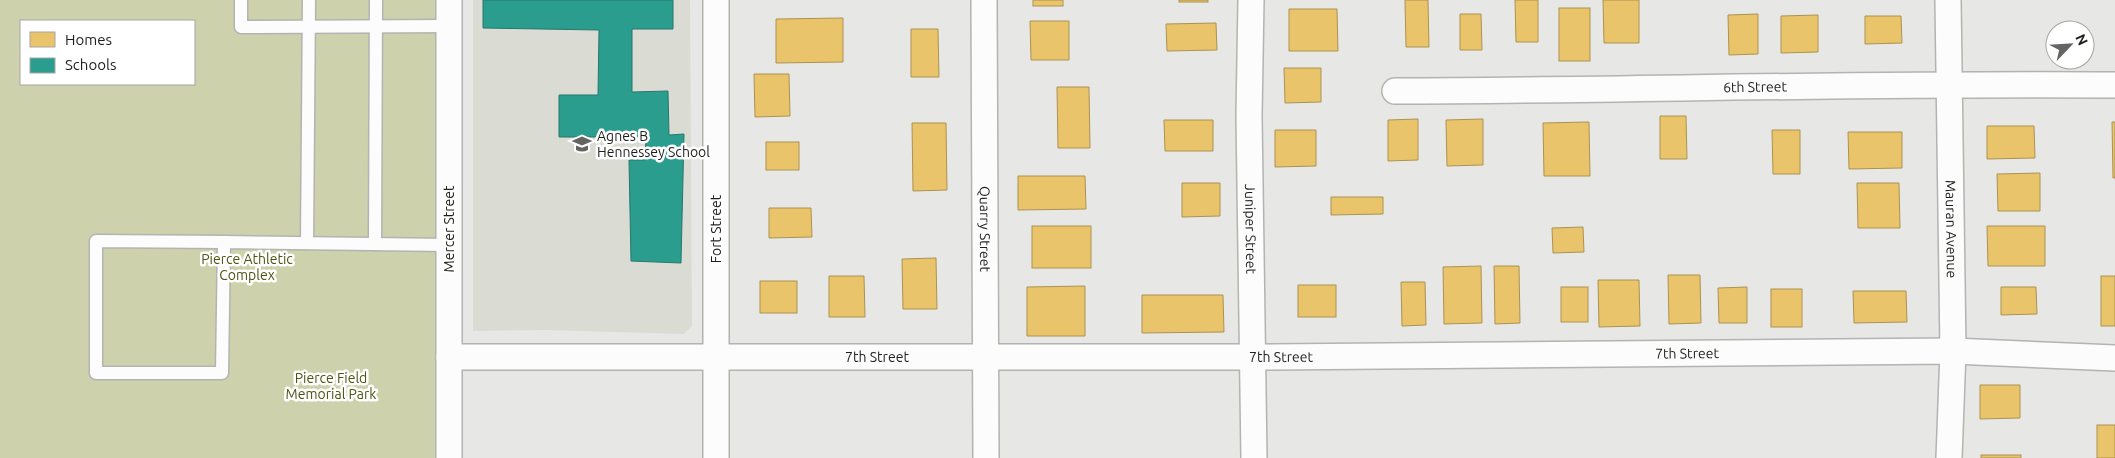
<svg xmlns="http://www.w3.org/2000/svg" width="2115" height="458" font-family="Ubuntu,sans-serif">
<style>
.built{fill:#dadbd3}
.green{fill:#cdd2ac;fill-rule:evenodd}
.homes{fill:#e9c46a;stroke:#ac9253}
.schools{fill:#2a9d8f;stroke:#26776c}
.lines{fill:none;stroke-linecap:round;stroke-linejoin:round}
.service-casing{stroke:#b3b4b1;stroke-width:15}
.minor-casing{stroke:#b3b4b1;stroke-width:28}
.service{stroke:#fbfcfb;stroke-width:12}
.minor{stroke:#fbfcfb;stroke-width:25}
.labels{text-anchor:middle;dominant-baseline:central;stroke-width:5;stroke-linejoin:round;paint-order:stroke}
.street-label{font-size:14px;fill:#1e1e1c;stroke:#fff}
.poi-label{font-size:14px;fill:#1e1e1c;stroke:#fff;text-anchor:start}
.park-label{font-size:14px;fill:#4f5412;stroke:#fff}
</style>
<rect width="100%" height="100%" fill="#e7e8e5"/>
<path class="built" d="M473,0H690L692,326L684,334L546,330L473,331Z"/>
<path class="green" d="M0,0H436L439,458H0ZM21,21H194V84H21Z"/>
<g class="homes">
<rect x="1033" y="0" width="30" height="6"/>
<rect x="1179" y="0" width="29" height="2"/>
<path d="M1405,0H1428L1429,47H1406Z"/>
<path d="M1515,0H1538V42H1516Z"/>
<path d="M1603,0H1639V43H1604Z"/>
<rect x="1559" y="8" width="31" height="53"/>
<path d="M1289,9H1337L1338,51H1289Z"/>
<path d="M1460,14H1481L1482,50H1460Z"/>
<path d="M1758,14V54L1729,55L1728,15Z"/>
<path d="M1818,15V52L1781,53V16Z"/>
<path d="M1865,16H1901L1902,43L1865,44Z"/>
<path d="M843,18V62L776,63V19Z"/>
<path d="M1030,21H1069V60H1031Z"/>
<path d="M1216,23L1217,50L1167,51L1166,24Z"/>
<path d="M911,29H938L939,77H911Z"/>
<path d="M1284,68H1321V102L1285,103Z"/>
<path d="M754,74H789L790,116L755,117Z"/>
<path d="M1057,87H1089L1090,148H1058Z"/>
<path d="M1660,116H1686L1687,159H1660Z"/>
<path d="M1418,119V160L1388,161V120Z"/>
<path d="M1483,119V165L1447,166L1446,120Z"/>
<path d="M1164,120H1213V151H1165Z"/>
<path d="M1589,122L1590,176H1544L1543,123Z"/>
<path d="M2112,122H2115V178H2113Z"/>
<path d="M912,123H946L947,190L913,191Z"/>
<path d="M1987,126H2034L2035,158L1987,159Z"/>
<path d="M1275,130H1316V166L1275,167Z"/>
<path d="M1772,130H1800V174H1773Z"/>
<path d="M1848,132H1902V168L1849,169Z"/>
<rect x="766" y="142" width="33" height="28"/>
<path d="M2040,173V211H1998L1997,174Z"/>
<path d="M1018,176H1085L1086,209L1018,210Z"/>
<path d="M1182,183H1220V216L1182,217Z"/>
<path d="M1857,183H1899L1900,228H1858Z"/>
<path d="M1331,197H1383V214L1331,215Z"/>
<path d="M769,208H811L812,237L769,238Z"/>
<rect x="1032" y="226" width="59" height="42"/>
<path d="M1987,226H2045V266H1988Z"/>
<path d="M1583,227L1584,252L1553,253L1552,228Z"/>
<path d="M936,258L937,309H903L902,259Z"/>
<path d="M1481,266L1482,323L1444,324L1443,267Z"/>
<path d="M1494,266H1519L1520,323L1495,324Z"/>
<path d="M1668,275H1700L1701,323L1669,324Z"/>
<path d="M829,276H864L865,317H829Z"/>
<rect x="2101" y="276" width="14" height="50"/>
<path d="M1598,280H1639L1640,326L1599,327Z"/>
<rect x="760" y="281" width="37" height="32"/>
<path d="M1401,282H1425L1426,325L1402,326Z"/>
<rect x="1298" y="285" width="38" height="32"/>
<path d="M1085,286V336H1027V287Z"/>
<rect x="1561" y="287" width="27" height="35"/>
<path d="M1747,287V323H1719L1718,288Z"/>
<path d="M2001,287H2036L2037,314L2001,315Z"/>
<rect x="1771" y="289" width="31" height="38"/>
<path d="M1853,291H1906L1907,322L1854,323Z"/>
<path d="M1142,295H1223L1224,332L1142,333Z"/>
<path d="M1980,385H2020V418L1980,419Z"/>
<rect x="2097" y="425" width="18" height="33"/>
<rect x="1981" y="455" width="40" height="3"/>
</g>
<path class="schools" d="M483,0H673V29H632V92L668,91L669,135L684,134L681,263L631,261L629,160H645L646,137H559V95H598L599,30L483,28Z"/>
<g class="lines">
<g class="service-casing">
<g id="service">
<path d="M241,0V27L449,26"/>
<path d="M224,242L96,241V373H222L224,242L449,245"/>
<path d="M307,243L309,0"/>
<path d="M375,244L376,0"/>
</g>
</g>
<g class="minor-casing">
<g id="minor">
<path id="s1" d="M984,0L986,458"/>
<path id="s2" d="M1251,0L1249,116L1254,458"/>
<path id="s3" d="M1948,0L1953,351L1949,458"/>
<path id="s4" d="M1395,91C1635,90 1875,83 2115,85"/>
<path id="s5" d="M449,357H1272L1953,351L2115,358"/>
<path d="M449,458V0"/>
<path d="M716,458V0"/>
</g>
</g>
<use href="#service" class="service"/>
<use href="#minor" class="minor"/>
</g>
<defs>
<g id="school-bare" transform="scale(1.5)"><path d="M0-5L7-2L0 1L-7-2ZM-4 1L0 2.5L4 1V4Q0 6-4 4Z" fill="#646562" stroke="#fff" stroke-width="2.5" paint-order="stroke"/></g>
</defs>
<g fill-rule="evenodd">
<use href="#school-bare" x="582" y="144"/>
</g>
<g class="labels">
<g class="street-label">
<text stroke="none"><textPath href="#s4" startOffset="360">6th Street</textPath></text>
<text transform="translate(449 229) rotate(-90)">Mercer Street</text>
<text transform="translate(716 229) rotate(-90)">Fort Street</text>
<text stroke="none"><textPath href="#s1" startOffset="229">Quarry Street</textPath></text>
<text stroke="none"><textPath href="#s2" startOffset="229">Juniper Street</textPath></text>
<text stroke="none"><textPath href="#s3" startOffset="229">Mauran Avenue</textPath></text>
<text stroke="none"><textPath href="#s5" startOffset="1238">7th Street</textPath></text>
<text stroke="none"><textPath href="#s5" startOffset="428">7th Street</textPath></text>
<text stroke="none"><textPath href="#s5" startOffset="832">7th Street</textPath></text>
</g>
<g class="poi-label">
<text x="597" y="136">Agnes B<tspan x="597" dy="16">Hennessey School</tspan></text>
</g>
<g class="park-label">
<text x="247" y="259">Pierce Athletic<tspan x="247" dy="16">Complex</tspan></text>
<text x="331" y="378">Pierce Field<tspan x="331" dy="16">Memorial Park</tspan></text>
</g>
</g>
<rect x="20" y="20" width="175" height="65" fill="#ffffff" stroke="#a5a5a4"/>
<rect x="30" y="32" width="25" height="15" fill="#e9c46a" stroke="#a5a5a4"/>
<text x="65" y="45" font-size="15" fill="#1e1e1c">Homes</text>
<rect x="30" y="58" width="25" height="15" fill="#2a9d8f" stroke="#a5a5a4"/>
<text x="65" y="70" font-size="15" fill="#1e1e1c">Schools</text>
<g transform="translate(2070 45) rotate(65)"><circle r="24" fill="#ffffff" stroke="#a5a5a4"/>
<path d="M0-4L9 19L0 12L-9 19Z" fill="#646562"/>
<text y="-8" font-size="14" font-weight="bold" text-anchor="middle" fill="#1e1e1c">N</text>
</g>
</svg>
